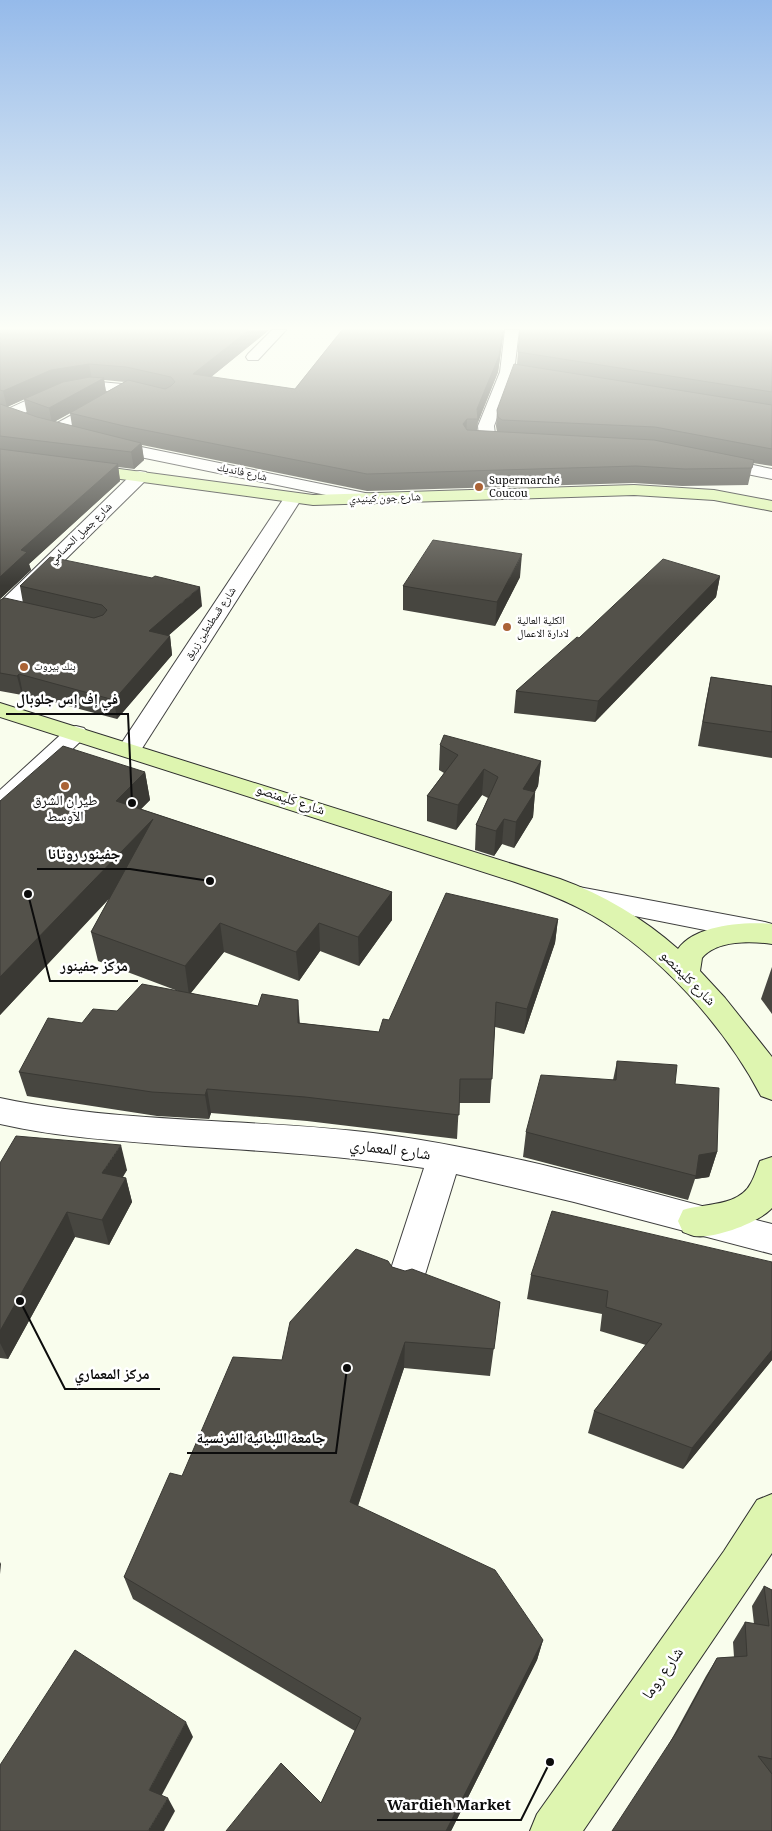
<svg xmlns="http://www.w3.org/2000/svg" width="772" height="1831" font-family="Georgia,'Noto Naskh Arabic',serif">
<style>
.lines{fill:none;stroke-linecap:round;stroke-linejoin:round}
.street-casing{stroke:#3f3f3f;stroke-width:2}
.secondary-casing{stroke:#2e2e2e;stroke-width:2}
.street{fill:#fff;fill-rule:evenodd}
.secondary{fill:#def5b0;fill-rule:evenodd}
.wall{fill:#474640;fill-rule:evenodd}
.shaded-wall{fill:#3a3934}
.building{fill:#53514a;stroke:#3a3934}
.poi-dot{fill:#aa6336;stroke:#fff;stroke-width:2}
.labels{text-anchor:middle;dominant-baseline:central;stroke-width:5;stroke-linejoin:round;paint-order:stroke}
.far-street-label{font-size:11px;fill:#0c0c0c;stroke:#fff}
.far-poi-label{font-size:11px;fill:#0c0c0c;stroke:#fff;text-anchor:start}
.street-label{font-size:14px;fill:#0c0c0c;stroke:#fff}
.poi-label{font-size:14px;fill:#0c0c0c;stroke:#fff}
.near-street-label{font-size:16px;fill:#0c0c0c;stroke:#fff}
.leader{fill:none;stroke:#0c0c0c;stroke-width:2}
.callout-dot{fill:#0c0c0c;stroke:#fff;stroke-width:2}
.callout-label{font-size:15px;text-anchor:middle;font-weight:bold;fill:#0c0c0c;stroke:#fff;stroke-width:5;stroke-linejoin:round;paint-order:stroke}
</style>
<rect width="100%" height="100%" fill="#f9fded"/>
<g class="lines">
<g class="street-casing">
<g id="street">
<path d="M272,330H286L258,360H248L246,357L248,354Z"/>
<path d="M505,330H519L514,372L494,426L495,434L503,443L501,447H489L481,439L479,436L478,426L500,372Z"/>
<path d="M89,381L122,384L158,392L161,395L158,398L153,400C127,394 99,386 73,393C52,398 33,410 13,418L7,420L0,416L1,412C31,399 57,384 89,381Z"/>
<path d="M105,397L111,399L113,402L111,405L60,434H48L46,431L48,428Z"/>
<path d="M107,440L370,494L376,495L379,499L376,503L370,504L101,449L99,445L101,441Z"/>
<path d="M714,457L772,469V479L708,466L705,462L708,458Z"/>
<path d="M140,471L146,472L149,476L146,480L7,617L0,619V602L134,472Z"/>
<path d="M293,493L299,494L302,498L141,750L137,755L129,757L121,755L117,750L284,498L287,494Z"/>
<path d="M76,726L84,728L88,733L84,738L9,810L0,812V790L68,728Z"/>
<path d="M579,887L765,922L772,924V940L765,942L569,903L565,896L569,889Z"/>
<path d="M0,1098C122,1124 249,1118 373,1133C508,1150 640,1191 772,1224V1254L574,1202L456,1174L423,1281L418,1293L405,1297L392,1293L387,1281L424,1168C345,1156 265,1151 185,1146C123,1141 61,1138 0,1124Z"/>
</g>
</g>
<g class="secondary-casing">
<g id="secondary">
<path d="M82,464L313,495L634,485L714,490L772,501V511L714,500L634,495L313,505L76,473L73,469L76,465Z"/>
<path d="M0,703L560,879C604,895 643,918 678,949C694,925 745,921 772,924V944C751,941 717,940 702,958L700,971L725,998L772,1057V1100L761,1096C725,1027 659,953 592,915C568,901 541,891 515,882L0,717Z"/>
<path d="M772,1157V1208C758,1223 714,1239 694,1236C690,1235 686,1233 683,1232L678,1221L683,1210C704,1203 739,1207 751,1183C755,1176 757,1168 760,1161Z"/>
<path d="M772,1494V1553L583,1831H530L537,1814L724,1551L757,1500Z"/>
</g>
</g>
<use href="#street" class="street"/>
<use href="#secondary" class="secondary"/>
</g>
<g class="wall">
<path d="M0,330H269L211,377L295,389L342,330H504L498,372L478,422L477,431L497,432L496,426L497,410L517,364L518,352L772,330V466L753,463L748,485L682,486L634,483L367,491L142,445L144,460L134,469L118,467L120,481L29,564L31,570L0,599ZM104,380L125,382L106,392ZM24,399L27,414L7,407ZM94,400L70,413L72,426L54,422Z"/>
<path d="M720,576L716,597L595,722L514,713L516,691L579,638Z"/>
<path d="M520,577L495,626L403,610V586Z"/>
<path d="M20,586L202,606L168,636H170L172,655L117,719L23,694L22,695L0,691V600L23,603Z"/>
<path d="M711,677L772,686V758L698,746L706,701Z"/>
<path d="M440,745L541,761L538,786L535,792L533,817L514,848L502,844L494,856L475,850L476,825L488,798L482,795L456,830L427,821V796L444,773L439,770Z"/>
<path d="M145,772L150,800L141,809L392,892V920L359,966L320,951L299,981L224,952L191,993L300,1023L379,1032L389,1020L558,919L555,943L524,1034L495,1027L490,1103H459L457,1139L307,1121L211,1113L209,1119L157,1116L27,1096L19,1072L82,1023L117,1011L178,991L98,961L91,932L109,899L0,1015V801Z"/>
<path d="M772,967V1014L761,999Z"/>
<path d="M617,1061L675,1084L717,1152L709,1177L695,1179L688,1200L523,1157L526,1132L613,1080Z"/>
<path d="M0,1163L127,1170L123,1177L126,1178L132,1202L109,1245L75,1237L8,1359L0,1358Z"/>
<path d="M772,1262V1360L683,1469L588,1433L594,1411L646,1345L600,1331L602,1314L527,1299L531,1275Z"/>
<path d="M392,1267L500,1302L490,1376L404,1368L358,1506L543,1640L537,1660L451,1831H226L321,1803L355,1731L133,1599L124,1577L182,1476L282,1360Z"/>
<path d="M764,1586L772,1590V1831L669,1744L706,1676L717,1658L734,1657L733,1642L745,1622L754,1624L752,1606Z"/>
</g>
<g class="shaded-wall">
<path d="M249,330H269L195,390L193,374Z"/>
<path d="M503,330H504L498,372L478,422L477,409Z"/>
<path d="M89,364L92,379L54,386L7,407L3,391L51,370Z"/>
<path d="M104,378L106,393L52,423L49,408Z"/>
<path d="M467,419L466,435L463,424Z"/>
<path d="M141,443L144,460L134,469L131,452Z"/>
<path d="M118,464L120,481L29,564L31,570L0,599V577L21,550Z"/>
<path d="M522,554L520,577L495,626L497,602Z"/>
<path d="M720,576L716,597L595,722L598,701Z"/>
<path d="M200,587L202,606L152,650L149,631Z"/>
<path d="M170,636L172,655L117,719L114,700Z"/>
<path d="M19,674L23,694L22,695L17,676Z"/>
<path d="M541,761L538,786L521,814L523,789Z"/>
<path d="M484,769L482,795L456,830L458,805Z"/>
<path d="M145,772L150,800L121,829L116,801Z"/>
<path d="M535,792L533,817L514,848L516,822Z"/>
<path d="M153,819L157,847L0,1015V977Z"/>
<path d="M504,819L502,844L494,856L496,831Z"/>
<path d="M392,892V920L359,966L358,937Z"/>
<path d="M558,919L555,943L524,1034L527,1009Z"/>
<path d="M220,923L224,952L189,995L185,966Z"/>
<path d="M319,923L320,951L299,981L296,952Z"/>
<path d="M298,1000L300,1025L298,1023Z"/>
<path d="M207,1089L211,1113L209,1119L205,1095Z"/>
<path d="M121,1145L127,1170L108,1197L102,1173Z"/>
<path d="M717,1152L709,1177L695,1179L699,1155Z"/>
<path d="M126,1178L132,1202L109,1245L102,1220Z"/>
<path d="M67,1212L75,1237L8,1359L0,1343V1331Z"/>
<path d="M405,1342L404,1368L351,1526L350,1502Z"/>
<path d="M772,1350V1360L683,1469L692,1448Z"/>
<path d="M0,1562L1,1564L0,1574Z"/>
<path d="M543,1640L537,1660L451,1831H446Z"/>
<path d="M186,1722L193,1737L157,1804L149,1790Z"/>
<path d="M168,1798L175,1811L164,1831H148Z"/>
</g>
<g class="building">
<path d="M0,330H249L193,374L295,389L342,330H503L499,356L477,409L478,419H467L463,424L467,430L654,440L754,460L752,468L685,469L636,466L367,474L124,426L70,413L128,380L165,389L171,386L175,382L171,377L126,367L89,364L51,370L3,391L0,390Z"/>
<path d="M520,330H772V392L518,352Z"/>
<path d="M514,364L772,405V449L655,427L502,420L498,417L497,410Z"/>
<path d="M90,377L104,378L49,408L24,399L63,382Z"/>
<path d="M0,404L37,417L141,443L131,452L0,436Z"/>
<path d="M0,449L118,464L21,550L27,552L0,577Z"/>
<path d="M433,540L522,554L497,602L403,586Z"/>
<path d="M50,557L152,578L155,576L200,587L149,631L170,636L114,700L19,674L17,676L0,673V600L5,598L94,618L103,615L107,610L102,605L20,586Z"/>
<path d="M663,559L720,576L598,701L516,691L577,637L579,638Z"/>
<path d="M711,677L772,686V732L703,722Z"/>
<path d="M444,735L541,761L523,789L535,792L516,822L504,819L496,831L476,825L498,777L484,769L458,805L427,796L458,755L440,745Z"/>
<path d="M63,746L145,772L116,801L392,892L358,937L319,923L296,952L220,923L185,966L91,932L153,819L0,977V801Z"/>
<path d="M446,893L558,919L527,1009L496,1002L492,1079H460L459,1115L305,1097L207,1089L205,1095L152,1092L19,1072L48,1018L82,1023L93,1009L117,1011L142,984L258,1006L262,994L298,1000V1023L379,1032L383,1019L389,1020Z"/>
<path d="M617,1061L677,1065L675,1084L719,1088L717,1152L699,1155L696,1176L526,1132L541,1075L616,1080Z"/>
<path d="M16,1136L121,1145L102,1173L126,1178L102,1220L67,1212L0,1331V1163Z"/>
<path d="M552,1211L772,1262V1350L692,1448L594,1411L662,1324L606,1307L608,1291L531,1275Z"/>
<path d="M356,1249L388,1261L392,1267L405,1271L412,1269L500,1302L494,1349L405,1342L350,1502L495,1570L543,1640L446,1831H226L281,1763L321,1803L361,1718L124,1577L170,1473L182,1476L233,1357L282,1360L290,1322Z"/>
<path d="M764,1586L772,1590V1759L758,1756L772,1774V1831H612L678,1730L717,1658L747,1656L745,1622L769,1626Z"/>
<path d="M75,1650L186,1722L149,1790L168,1798L148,1831H0V1765Z"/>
</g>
<linearGradient id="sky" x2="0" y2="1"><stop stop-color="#95baea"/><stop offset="0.56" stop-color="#fcfef7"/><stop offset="1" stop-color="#fcfef7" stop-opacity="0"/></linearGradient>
<rect width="772" height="586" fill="url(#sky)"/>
<g class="poi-dot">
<circle cx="479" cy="487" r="5"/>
<circle cx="507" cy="627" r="5"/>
<circle cx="24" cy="667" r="5"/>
<circle cx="65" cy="786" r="5"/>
</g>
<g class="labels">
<g class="far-street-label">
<text transform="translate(242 473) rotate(12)">شارع فانديك</text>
<text transform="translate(385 499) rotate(-2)">شارع جون كينيدي</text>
<text transform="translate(81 534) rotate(-44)">شارع جميل الحسامي</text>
<text transform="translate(211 624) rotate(-57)">شارع قسطنطين زريق</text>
</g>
<g class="far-poi-label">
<text x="489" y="481">Supermarché<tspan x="489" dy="13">Coucou</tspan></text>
<text x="517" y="621">الكلية العالية<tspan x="517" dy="13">لادارة الاعمال</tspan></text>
<text x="34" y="667">بنك بيروت</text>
</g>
<g class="street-label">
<text transform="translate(290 801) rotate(18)">شارع كليمنصو</text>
<text transform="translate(687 979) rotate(45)">شارع كليمنصو</text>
</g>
<g class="poi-label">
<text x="65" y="802">طيران الشرق<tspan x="65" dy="16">الآوسط</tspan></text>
</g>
<g class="near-street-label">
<text transform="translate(390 1151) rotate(7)">شارع المعماري</text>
<text transform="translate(664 1674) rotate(-55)">شارع روما</text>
</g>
</g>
<path class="leader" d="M132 803L128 714H6M210 881L130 869H37M28 894L50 981H138M20 1301L65 1389H160M347 1368L336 1453H187M550 1762L521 1820H377"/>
<g class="callout-dot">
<circle cx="132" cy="803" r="5"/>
<circle cx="210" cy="881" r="5"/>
<circle cx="28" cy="894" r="5"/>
<circle cx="20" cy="1301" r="5"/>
<circle cx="347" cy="1368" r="5"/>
<circle cx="550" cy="1762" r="5"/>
</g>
<g class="callout-label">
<text x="67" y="704">في إف إس جلوبال</text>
<text x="84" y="859">جفينور روتانا</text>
<text x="94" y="971">مركز جفينور</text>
<text x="112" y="1379">مركز المعماري</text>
<text x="261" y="1443">جامعة اللبنانية الفرنسية</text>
<text x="449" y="1810">Wardieh Market</text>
</g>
</svg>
